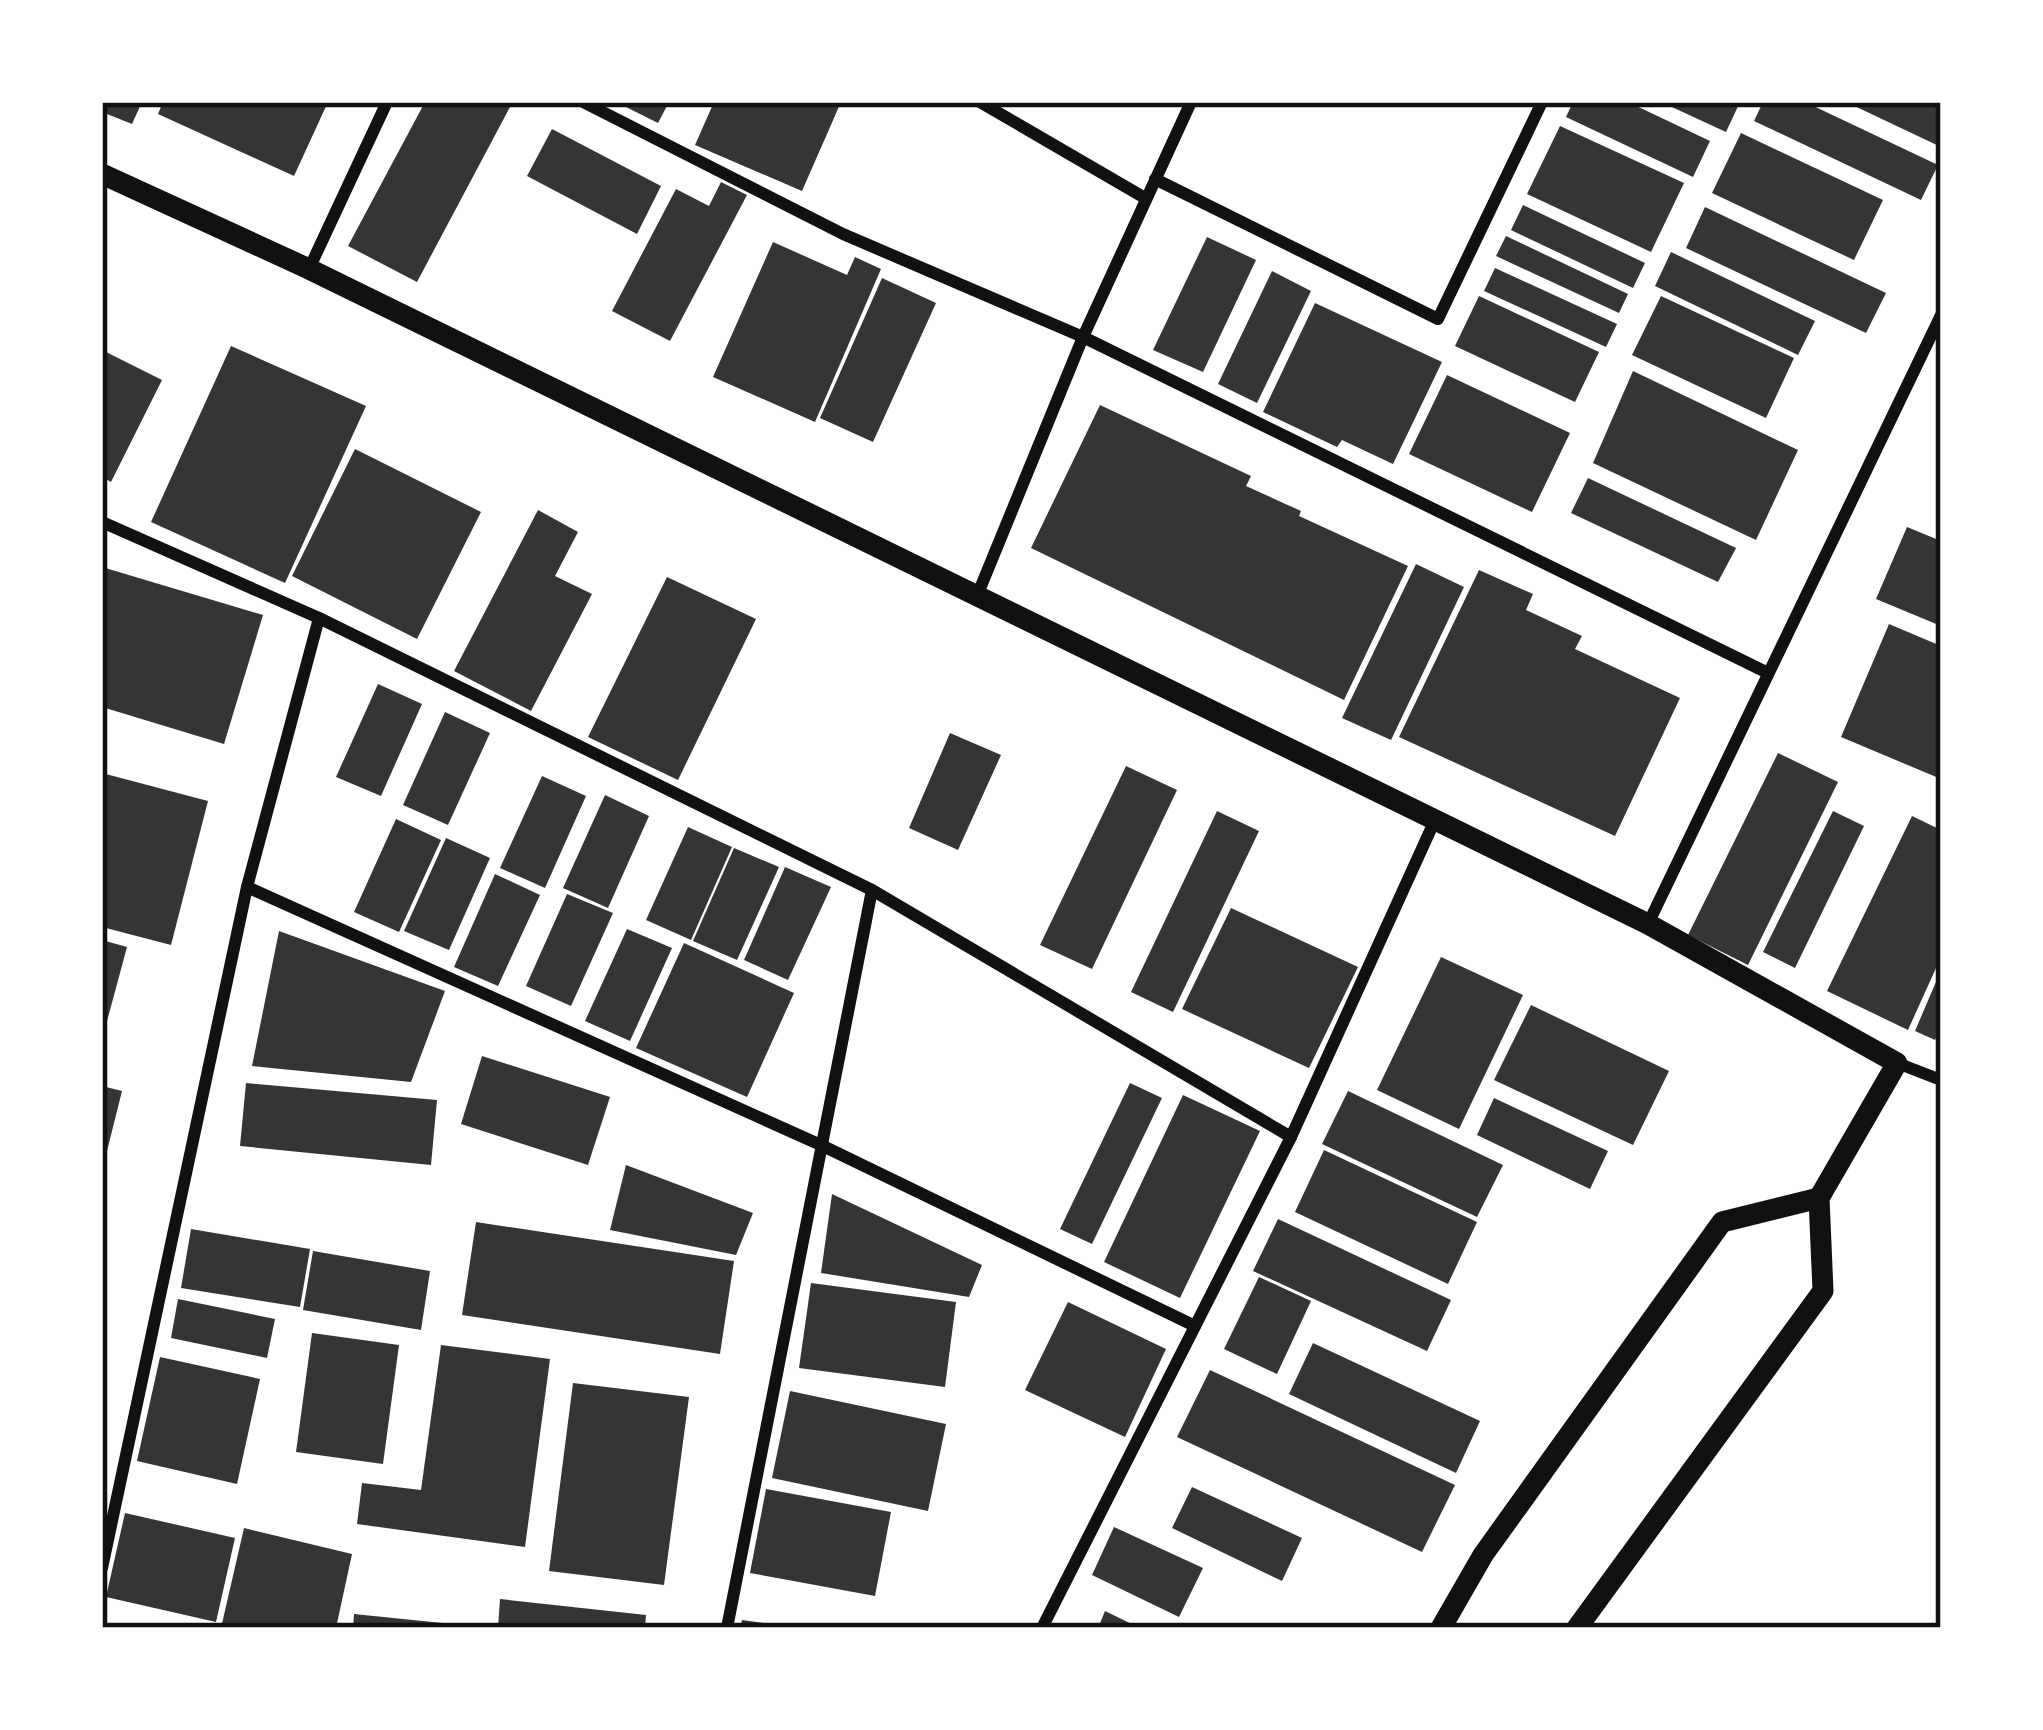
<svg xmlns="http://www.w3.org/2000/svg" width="2043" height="1730" font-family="'Alegreya Sans',sans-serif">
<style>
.building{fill:#353535}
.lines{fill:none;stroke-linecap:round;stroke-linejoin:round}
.minor{stroke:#111;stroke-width:12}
.tertiary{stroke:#111;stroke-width:21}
.neatline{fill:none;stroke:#111;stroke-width:4.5}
</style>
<rect width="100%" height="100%" fill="#fff"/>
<g class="building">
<path d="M102,102H142L132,124L102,112Z"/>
<path d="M163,102H328L294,176L158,114Z"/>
<path d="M425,102L511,105L417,282L348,246Z"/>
<path d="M616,102H669L658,123Z"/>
<path d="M714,102H841L802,191L695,145Z"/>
<path d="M1573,102H1628L1710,141L1693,177L1566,117Z"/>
<path d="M1661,102H1740L1726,132Z"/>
<path d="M1763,102H1805L1938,165L1921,200L1754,121Z"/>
<path d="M1846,102H1941V147Z"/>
<path d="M1560,126L1684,183L1651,252L1527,194Z"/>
<path d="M552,129L661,186L637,234L527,176Z"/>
<path d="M1741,133L1883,200L1854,260L1712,193Z"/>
<path d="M721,182L747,195L670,341L612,311L676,189L709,206Z"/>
<path d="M1523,205L1645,263L1633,288L1511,230Z"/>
<path d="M1705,207L1886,293L1866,333L1686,248Z"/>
<path d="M1506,236L1628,294L1619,313L1496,256Z"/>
<path d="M1207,237L1256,260L1203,372L1153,350Z"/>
<path d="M773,242L847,275L855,257L881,269L815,422L713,377Z"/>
<path d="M1671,252L1815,321L1798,355L1655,286Z"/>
<path d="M1495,268L1617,324L1606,347L1484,291Z"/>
<path d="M1272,271L1311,291L1257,403L1218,384Z"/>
<path d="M882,278L936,303L873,442L820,418Z"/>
<path d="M1479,296L1599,352L1575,402L1455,346Z"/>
<path d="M1661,296L1794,358L1766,418L1632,355Z"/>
<path d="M1315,303L1442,362L1393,464L1342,440L1337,447L1263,412Z"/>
<path d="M231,346L366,406L285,583L151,522Z"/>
<path d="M102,350L162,380L111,482L102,477Z"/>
<path d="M1633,371L1798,450L1756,540L1593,463Z"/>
<path d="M1447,375L1570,433L1532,512L1409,454Z"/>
<path d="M1100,405L1251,476L1246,486L1301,511L1299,516L1408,566L1344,700L1031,548Z"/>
<path d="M355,449L481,512L417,639L292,576Z"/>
<path d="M1588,478L1736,548L1718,582L1571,513Z"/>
<path d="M538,510L578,532L555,576L592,594L531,711L454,671Z"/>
<path d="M1907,527L1941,541V626L1876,599Z"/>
<path d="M1416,564L1464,587L1391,740L1342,718Z"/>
<path d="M102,567L263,615L224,744L102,707Z"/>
<path d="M1479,570L1533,594L1526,610L1582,636L1575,649L1680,698L1615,836L1399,737Z"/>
<path d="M667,577L756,619L678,780L588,737Z"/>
<path d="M1889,624L1941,646V779L1841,737Z"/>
<path d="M378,684L422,704L381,796L336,777Z"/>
<path d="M445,712L490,733L448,825L403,805Z"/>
<path d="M950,733L1001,755L958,850L909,828Z"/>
<path d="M1778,753L1838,782L1748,965L1688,935Z"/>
<path d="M1126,766L1177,790L1092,969L1040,945Z"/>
<path d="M102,773L208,801L171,945L102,927Z"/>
<path d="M542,776L586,796L545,888L500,868Z"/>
<path d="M605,795L649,816L608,908L563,888Z"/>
<path d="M1217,811L1259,831L1173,1012L1131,992Z"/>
<path d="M1833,811L1864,826L1795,968L1763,952Z"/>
<path d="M1912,816L1941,830V957L1908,1030L1827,991Z"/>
<path d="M396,819L441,840L399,932L354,912Z"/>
<path d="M688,827L732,847L691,940L646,920Z"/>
<path d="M446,838L490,858L449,950L404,931Z"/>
<path d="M734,848L779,867L737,960L693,941Z"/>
<path d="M785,867L831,887L788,980L744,960Z"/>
<path d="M495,874L540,895L498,986L454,967Z"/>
<path d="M567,894L613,913L571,1006L526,986Z"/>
<path d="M1231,908L1358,967L1309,1068L1182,1009Z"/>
<path d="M627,929L672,948L630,1041L585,1021Z"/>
<path d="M279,931L445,991L411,1082L252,1066Z"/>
<path d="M102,940L127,947L103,1036H102Z"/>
<path d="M684,943L794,993L747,1097L636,1048Z"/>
<path d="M1441,957L1523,995L1459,1129L1377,1090Z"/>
<path d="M1941,970V1027L1935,1040L1915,1031Z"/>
<path d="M1531,1005L1669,1071L1633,1145L1494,1080Z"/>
<path d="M482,1056L610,1097L588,1165L461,1124Z"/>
<path d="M246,1083L437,1100L431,1165L240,1146Z"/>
<path d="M1130,1083L1162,1098L1092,1244L1060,1229Z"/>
<path d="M102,1086L122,1091L104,1163H102Z"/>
<path d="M1348,1091L1503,1165L1477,1217L1322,1144Z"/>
<path d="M1183,1095L1260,1131L1180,1298L1104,1262Z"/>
<path d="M1494,1098L1608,1151L1590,1189L1477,1135Z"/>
<path d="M1324,1150L1477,1222L1448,1284L1295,1212Z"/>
<path d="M626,1165L753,1213L736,1255L610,1230Z"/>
<path d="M832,1194L982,1265L969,1297L821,1273Z"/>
<path d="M1278,1219L1451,1300L1427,1351L1253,1271Z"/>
<path d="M476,1222L734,1261L720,1354L462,1315Z"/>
<path d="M191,1229L310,1249L300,1307L181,1288Z"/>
<path d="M313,1251L430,1271L421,1330L303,1310Z"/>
<path d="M1259,1277L1311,1301L1277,1374L1224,1349Z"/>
<path d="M811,1283L956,1302L945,1387L799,1368Z"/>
<path d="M178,1299L275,1319L267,1358L171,1338Z"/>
<path d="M1068,1302L1166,1349L1125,1437L1025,1390Z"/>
<path d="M312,1333L399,1345L383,1464L296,1452Z"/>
<path d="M1313,1343L1480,1421L1456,1473L1289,1394Z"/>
<path d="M441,1345L550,1359L525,1547L357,1524L362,1483L421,1490Z"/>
<path d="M160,1357L260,1379L237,1484L137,1461Z"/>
<path d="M1210,1370L1455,1485L1422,1552L1177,1437Z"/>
<path d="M573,1383L689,1397L664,1585L549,1571Z"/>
<path d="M790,1391L946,1424L928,1511L772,1478Z"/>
<path d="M1192,1487L1302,1538L1282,1581L1172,1528Z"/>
<path d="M766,1489L891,1512L875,1596L750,1573Z"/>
<path d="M125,1513L235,1538L216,1622L106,1597Z"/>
<path d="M1114,1527L1203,1568L1179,1617L1092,1575Z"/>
<path d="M244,1528L352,1554L336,1628H221Z"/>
<path d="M500,1599L646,1615L645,1628H498Z"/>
<path d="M1105,1611L1140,1628H1098Z"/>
<path d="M354,1614L462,1625V1628H353Z"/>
<path d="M742,1620L778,1625V1628H740Z"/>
</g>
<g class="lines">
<g class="minor">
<path d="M583,102L843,234L1083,337L1768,673"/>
<path d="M980,102L1145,198"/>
<path d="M1155,179L1438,319L1542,102"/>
<path d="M309,269L387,102"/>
<path d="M102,522L319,618L872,890L1291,1137"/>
<path d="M977,596L1083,337L1191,102"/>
<path d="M247,887L823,1146L1195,1326"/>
<path d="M1648,924L1941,315"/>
<path d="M1897,1063L1941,1080"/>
<path d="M102,1568L247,887L319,618"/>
<path d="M727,1628L872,890"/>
<path d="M1042,1628L1291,1137L1435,820"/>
</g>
<g class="tertiary">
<path d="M102,174L309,269L1648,924L1897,1063L1819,1198L1823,1291L1577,1628"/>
<path d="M1441,1628L1483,1555L1722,1222L1819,1198"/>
</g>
</g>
<rect width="2043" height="1730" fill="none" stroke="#ffffff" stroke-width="210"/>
<rect x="105" y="105" width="1833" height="1520" class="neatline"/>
</svg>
